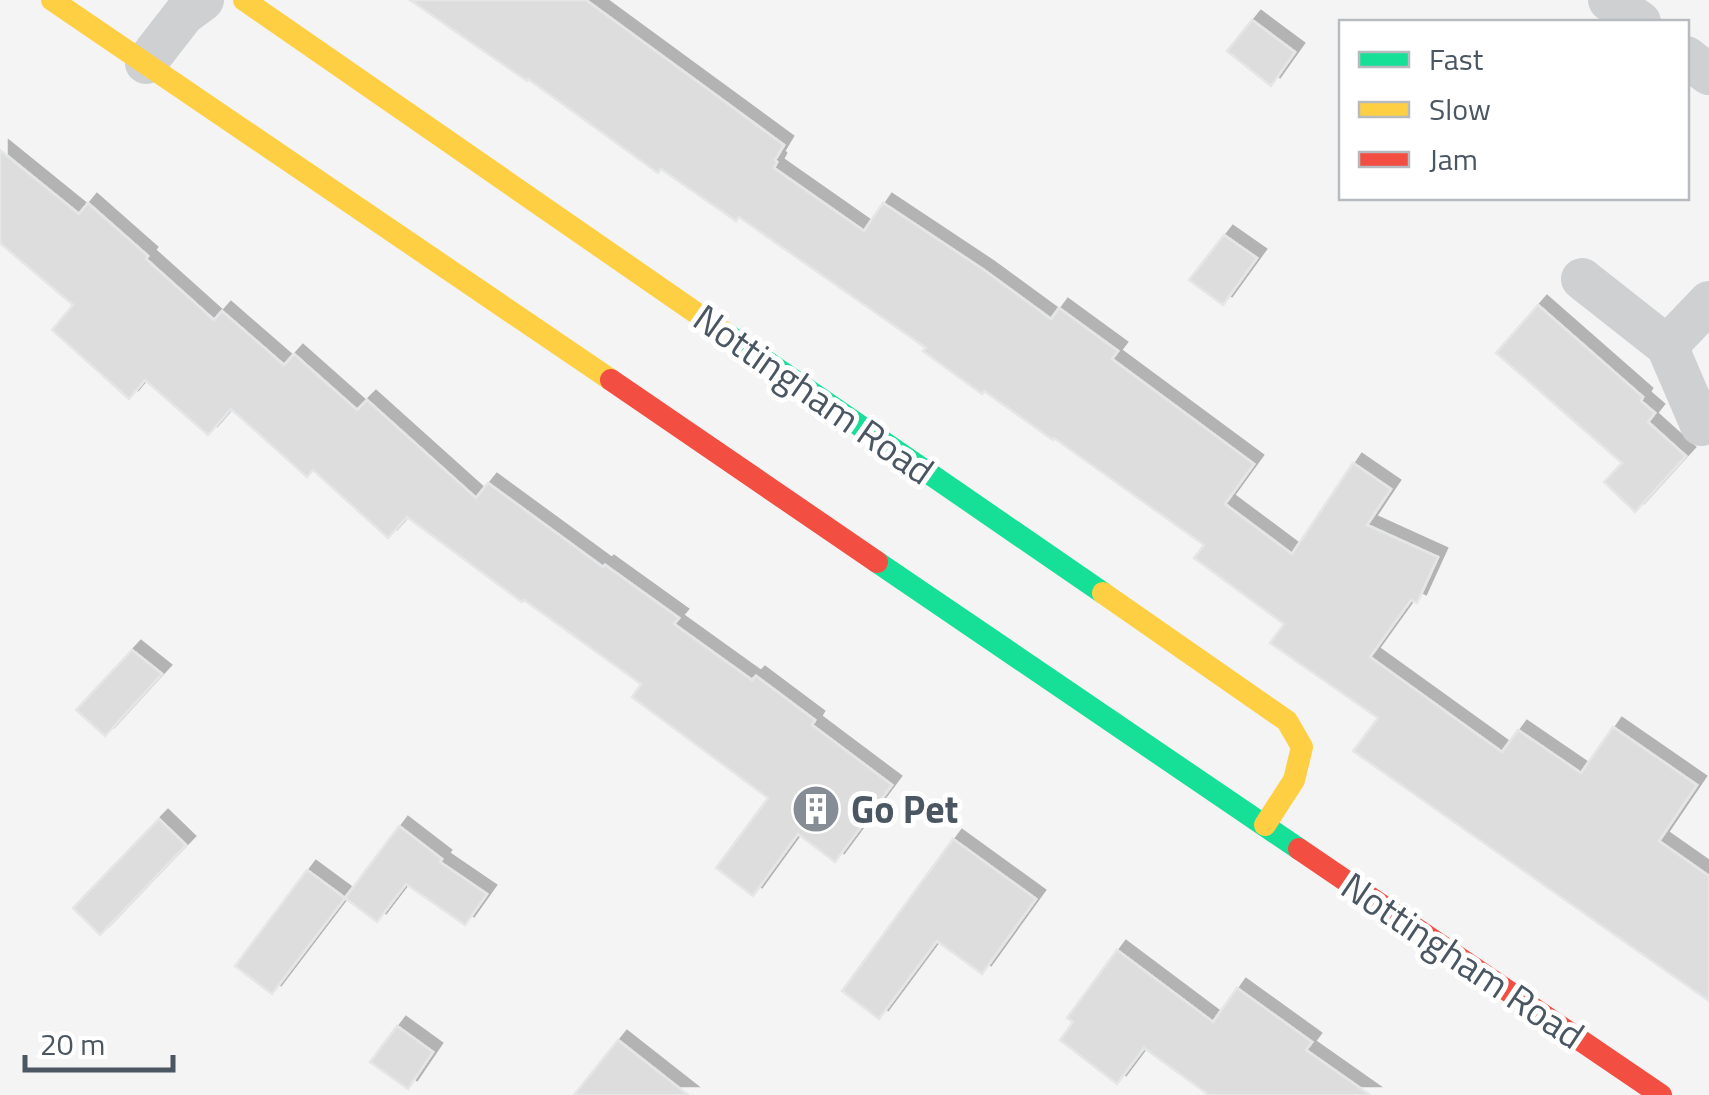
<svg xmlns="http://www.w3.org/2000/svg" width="1709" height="1095" font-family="'Titillium Web',sans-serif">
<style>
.building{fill:#ddddde;stroke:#e5e6e7;stroke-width:2.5;filter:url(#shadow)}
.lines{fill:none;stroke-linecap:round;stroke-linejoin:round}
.street{stroke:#ced0d2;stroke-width:42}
.fast{stroke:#16e098;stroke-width:22}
.slow{stroke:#ffcf43;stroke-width:22}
.jam{stroke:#f24e42;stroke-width:22}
.labels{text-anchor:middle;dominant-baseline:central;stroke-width:10;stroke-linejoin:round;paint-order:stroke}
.street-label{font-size:38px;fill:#4a5661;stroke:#fff}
.poi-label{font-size:38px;font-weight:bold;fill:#4a5661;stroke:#fff;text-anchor:start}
</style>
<defs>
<filter id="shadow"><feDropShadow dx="9" dy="-9" stdDeviation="0" flood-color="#0004"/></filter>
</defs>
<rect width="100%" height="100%" fill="#f4f4f4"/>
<g class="building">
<path d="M410,0H586L784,145L775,160L777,162L774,168L864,231L883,203L984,270L1051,319L1059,308L1118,351L1112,359L1254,464L1225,504L1292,554L1353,463L1391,489L1367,525L1438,557L1417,603L1411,600L1370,657L1502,752L1518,730L1581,773L1613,727L1697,785L1659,841L1709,876V1001L1353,751L1378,718L1270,643L1284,624L1194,558L1204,545L1054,438L1053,440L984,391L982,394L923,351L926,348L739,217L736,221L661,169L658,173L528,79L527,81Z"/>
<path d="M1252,20L1295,52L1271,86L1227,51Z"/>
<path d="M0,150L79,214L88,203L148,256L146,259L214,320L222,311L284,365L294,354L357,410L367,400L476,498L488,483L603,567L605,565L679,618L674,624L752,680L756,676L815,720L812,725L892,785L835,862L798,834L753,896L716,868L768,798L632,697L641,684L524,600L522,602L407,517L388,538L313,470L307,477L231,409L208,435L145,380L129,399L52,330L73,305L0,243Z"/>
<path d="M1224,235L1257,258L1223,305L1189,280Z"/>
<path d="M1538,305L1643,397L1641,401L1655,413L1648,422L1686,456L1635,512L1604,482L1622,463L1496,353Z"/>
<path d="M132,650L162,674L105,736L76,710Z"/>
<path d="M159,819L186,845L100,935L73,908Z"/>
<path d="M399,826L442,859L440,862L487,894L465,925L406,884L377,922L345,898Z"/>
<path d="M953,839L1036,899L982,974L937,941L879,1019L842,991Z"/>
<path d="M307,870L345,898L272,994L235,966Z"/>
<path d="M1117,950L1213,1022L1237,988L1312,1042L1306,1050L1370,1095H1209L1144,1048L1117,1084L1060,1040L1073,1022L1067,1018Z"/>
<path d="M397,1026L433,1052L408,1089L370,1062Z"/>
<path d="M618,1040L688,1095H574Z"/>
</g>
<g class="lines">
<g class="street">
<path d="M1609,0L1640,22"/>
<path d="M1686,57L1709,74"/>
<path d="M146,63L184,14L203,0"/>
<path d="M1582,279L1667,346L1701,425"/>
<path d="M1667,346L1709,302"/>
</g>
<g class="fast">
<path d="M725,333L1103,593"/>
<path d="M877,562L1299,849"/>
</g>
<g class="slow">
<path d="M52,0L611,380"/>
<path d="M244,0L725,333"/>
<path d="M1103,593L1287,721L1302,747L1294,780L1265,825"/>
</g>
<g class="jam">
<path d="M611,380L877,562"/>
<path d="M1299,849L1661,1095"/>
</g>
</g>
<defs>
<g id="building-disc" transform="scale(2.5)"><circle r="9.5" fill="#868d94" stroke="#fff"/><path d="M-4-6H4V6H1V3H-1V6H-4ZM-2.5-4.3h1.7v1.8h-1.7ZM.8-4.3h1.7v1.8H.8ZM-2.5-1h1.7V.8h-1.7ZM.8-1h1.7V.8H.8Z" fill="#fff"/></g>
</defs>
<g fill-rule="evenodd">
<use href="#building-disc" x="816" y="809"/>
</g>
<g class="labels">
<g class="street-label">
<text transform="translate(814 394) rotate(35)">Nottingham Road</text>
<text transform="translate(1463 960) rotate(34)">Nottingham Road</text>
</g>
<g class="poi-label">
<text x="851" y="809">Go Pet</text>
</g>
</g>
<rect x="1339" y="20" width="350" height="180" fill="#ffffff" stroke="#b7bbc0" stroke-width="2.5"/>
<rect x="1359" y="52" width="50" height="15" fill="#16e098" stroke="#b7bbc0" stroke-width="2.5"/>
<text x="1429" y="70" font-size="30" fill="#4a5661">Fast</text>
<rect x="1359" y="102" width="50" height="15" fill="#ffcf43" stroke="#b7bbc0" stroke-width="2.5"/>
<text x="1429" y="120" font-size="30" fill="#4a5661">Slow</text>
<rect x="1359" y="152" width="50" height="15" fill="#f24e42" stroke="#b7bbc0" stroke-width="2.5"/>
<text x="1429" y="170" font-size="30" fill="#4a5661">Jam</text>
<path d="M25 1055v15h148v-15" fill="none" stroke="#4a5661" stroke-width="5"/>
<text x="40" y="1055" font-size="30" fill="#4a5661" stroke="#ffffff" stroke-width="8" paint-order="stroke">20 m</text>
</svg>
